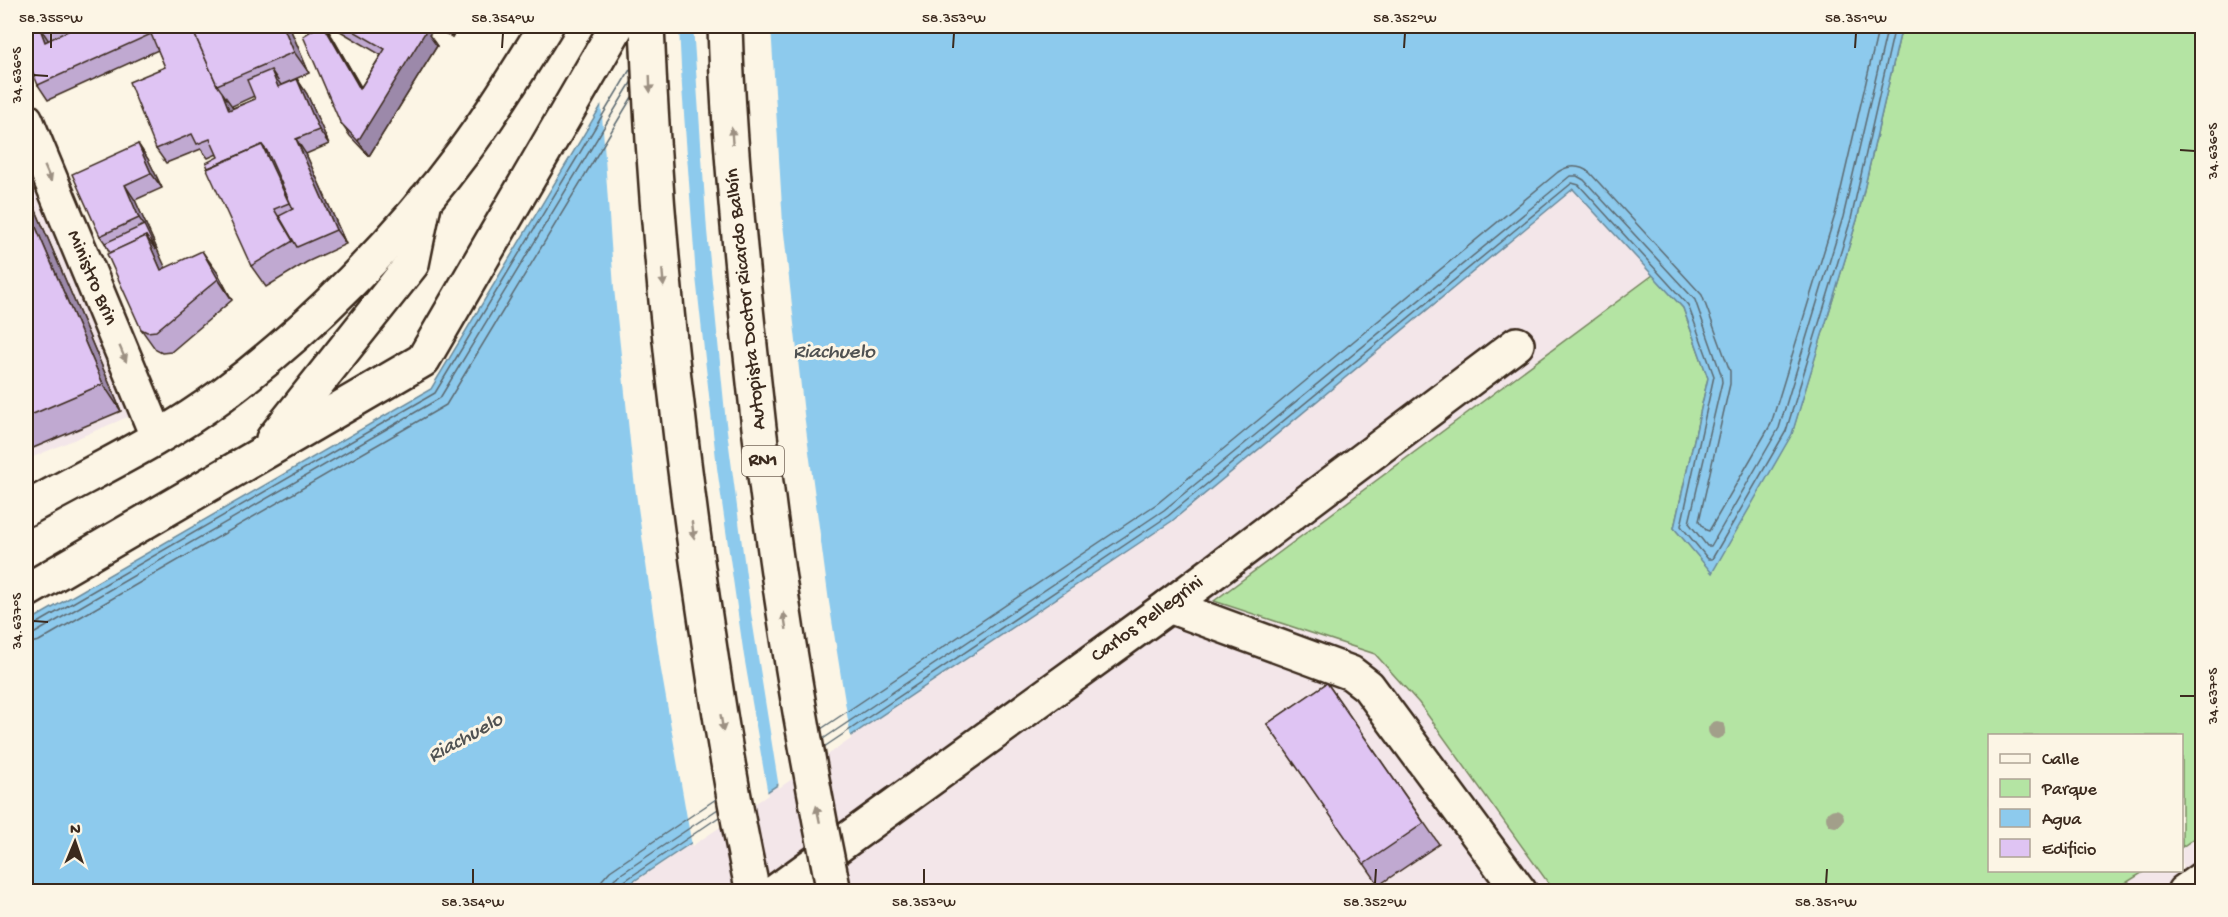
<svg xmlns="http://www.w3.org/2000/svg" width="2228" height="917" font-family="'Gochi Hand',sans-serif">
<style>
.built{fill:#f3e6e9;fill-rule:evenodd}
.green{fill:#b4e4a3;stroke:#788760;stroke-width:1.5}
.water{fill:#8dcaed;stroke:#6c8a9a;stroke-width:1.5}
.pier{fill:#fcf5e5}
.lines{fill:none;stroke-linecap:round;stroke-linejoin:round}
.shore{stroke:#5c6a71;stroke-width:1.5}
.minor-casing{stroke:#3b2a1e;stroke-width:38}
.major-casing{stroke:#3b2a1e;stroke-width:38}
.highway-casing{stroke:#3b2a1e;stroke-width:38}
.minor{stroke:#fcf5e5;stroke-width:33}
.major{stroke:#fcf5e5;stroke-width:33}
.highway{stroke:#fcf5e5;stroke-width:33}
.highway-bridge-casing{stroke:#3b2a1e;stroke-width:38;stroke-linecap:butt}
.highway-bridge{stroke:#fcf5e5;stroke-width:33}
.tree{fill:#a29f8a}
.wall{fill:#c0a9d1;stroke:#3b2a1e;stroke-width:1.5;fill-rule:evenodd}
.shaded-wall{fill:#9c89aa;stroke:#3b2a1e;stroke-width:1.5}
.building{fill:#dfc4f3;stroke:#3b2a1e;stroke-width:1.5}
.oneway{fill:#9c9082}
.ticks{fill:none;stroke:#3b2a1e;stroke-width:2}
.labels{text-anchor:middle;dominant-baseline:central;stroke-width:6;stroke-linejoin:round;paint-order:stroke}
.shield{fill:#fcf5e5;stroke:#75675a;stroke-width:1.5}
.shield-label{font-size:18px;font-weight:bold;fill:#3b2a1e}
.street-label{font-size:20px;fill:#3b2a1e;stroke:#fcf5e5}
.water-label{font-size:21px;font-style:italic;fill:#505252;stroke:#fcf5e5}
.neatline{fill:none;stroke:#3b2a1e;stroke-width:2}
.ticks-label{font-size:15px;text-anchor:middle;fill:#3b2a1e}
</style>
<rect width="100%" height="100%" fill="#fcf5e5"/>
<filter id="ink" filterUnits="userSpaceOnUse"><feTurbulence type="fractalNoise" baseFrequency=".0167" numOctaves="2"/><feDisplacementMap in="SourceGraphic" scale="12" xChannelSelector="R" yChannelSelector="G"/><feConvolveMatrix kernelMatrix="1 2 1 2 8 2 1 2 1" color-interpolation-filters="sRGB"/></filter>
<g filter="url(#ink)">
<g class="built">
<path d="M1902,26H2202V891L619,892L1172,521L1573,188L1683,308L1708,378L1674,528L1712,572L1792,433L1857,220ZM1990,736H2182V870H1990Z"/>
<path d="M26,169L130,416L26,460Z"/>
</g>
<path class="green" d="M1902,26H2202V833L2182,847V736H1990V870L2145,871L2113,891H1554L1419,703L1375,654L1214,601L1653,275L1683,308L1708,378L1674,528L1712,572L1792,433L1857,220Z"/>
<path class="water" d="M649,26H1902L1857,220L1792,434L1712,573L1674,528L1708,378L1683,308L1573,189L1172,521L619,891H26V623L431,389Z"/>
<g class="pier">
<path d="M646,26H679L682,87L696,277L717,468L744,656L768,795L692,846L661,670L634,479L614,288L601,100Z"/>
<path d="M693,26H771L783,224L804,414L829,602L851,739L779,788L751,613L726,423L707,231Z"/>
</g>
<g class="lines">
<g class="shore">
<path d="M26,628L31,627L435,393L631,68"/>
<path d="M26,635L35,633L440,398L632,81"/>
<path d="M26,644L39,641L446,405L632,97"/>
<path d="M821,729L1158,503L1558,172C1569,165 1580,165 1590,173L1702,295L1730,371V384L1699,521L1706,530L1709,531L1771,424L1835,215L1879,26"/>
<path d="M823,739L1164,510L1570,176H1577L1584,180L1695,300L1721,374L1722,382L1689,523L1707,546H1711L1779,428L1843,217L1888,26"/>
<path d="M824,747L1168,516L1572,183L1579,185L1688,305L1714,376L1681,526L1708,559H1712L1786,431L1851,219L1895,26"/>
<path d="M600,892L602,880L610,871L716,799"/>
<path d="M609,892L610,884L615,878L718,809"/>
<path d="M617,892L620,884L719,817"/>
</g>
<g class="minor-casing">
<g id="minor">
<path d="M26,120L157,436"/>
<path d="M273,439L412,264L425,200"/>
<path d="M26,591L423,360L617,26"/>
<path d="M1169,606L1351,673L1368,686L1520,892"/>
<path d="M775,892L1169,606L1517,344"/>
<path d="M2184,892L2202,879"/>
</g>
</g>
<g class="major-casing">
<path id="major" d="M26,509C90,473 162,440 222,395C309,330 399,239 464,151C494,111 520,68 546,26"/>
</g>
<g class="highway-casing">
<path id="highway" d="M647,26C654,205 672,383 697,561C713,672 729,783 753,892"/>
</g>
<use href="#minor" class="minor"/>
<use href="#major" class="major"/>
<use href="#highway" class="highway"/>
<g class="highway-bridge-casing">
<path id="highway-bridge" d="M725,26C728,129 738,234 749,337C768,523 796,708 834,892"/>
</g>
<use href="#highway-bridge" class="highway-bridge"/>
</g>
<g class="tree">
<circle cx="1717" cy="730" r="9"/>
<circle cx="1835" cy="818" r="9"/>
</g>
<g class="wall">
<path d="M26,26H289L309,73L281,85L297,79L307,94L329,144L306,154L346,244L307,262L266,287L251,266L217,154L208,158L201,149L166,163L156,149L165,67L158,50L48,100L38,85ZM254,96L255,99L233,108L232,106Z"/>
<path d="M314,26H459L452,37L435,28L429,35L437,46L369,156L350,136L340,122L315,28ZM335,28L381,55L361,87L329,32Z"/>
<path d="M138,144L148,159L162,188L135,200L165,268L217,272L232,300L171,352L162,353L156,350L141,329L110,253L105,243L100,236Z"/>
<path d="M26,187L121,411L26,451Z"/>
<path d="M1327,683L1439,844L1379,885L1267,724Z"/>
</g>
<g class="shaded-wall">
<path d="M39,26L49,41L45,42Z"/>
<path d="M283,26H289L309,73L294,52Z"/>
<path d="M325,26L333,38L370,104L360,89Z"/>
<path d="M416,26H434L435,28L429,35L437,46L369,156L358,141Z"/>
<path d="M444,26H459L452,37Z"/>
<path d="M271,70L281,85L289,102L278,87Z"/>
<path d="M297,79L307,94L329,144L319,130Z"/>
<path d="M222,92L232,106L239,124L229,110Z"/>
<path d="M296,139L306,154L346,244L336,230Z"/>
<path d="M138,144L148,159L162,188L151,173Z"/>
<path d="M262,145L277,166L304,224L289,203Z"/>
<path d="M125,185L135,200L176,291L161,270L146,236L144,225L139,218Z"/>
<path d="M26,187L121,411L103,384L26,204Z"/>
<path d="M202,251L217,272L232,300L218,279Z"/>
</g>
<g class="building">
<path d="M26,26H40H39L45,42L68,31L65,26H191L217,85L222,92L229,110L255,99L247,80L271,70L278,87L297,79L319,130L296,139L336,230L297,247L279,216L293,209L267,151L262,145L208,168L206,163L218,157L210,139L197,144L192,134L156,149L129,82L165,67L151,34L38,85L26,57Z"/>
<path d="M191,26H283L294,52L217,85Z"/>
<path d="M319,26H324L360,89L385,49L345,26H417L426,31L358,141L340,122L303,36Z"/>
<path d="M138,144L151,173L125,185L139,218L100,236L72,174Z"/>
<path d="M262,145L289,203L274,209L293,241L251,266L207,169Z"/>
<path d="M26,204L103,384L26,417Z"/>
<path d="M144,225L156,250L146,236L110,253L105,243Z"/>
<path d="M146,236L161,270L202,251L218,279L156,331L147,332L141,329L107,254Z"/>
<path d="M1327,683L1424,823L1364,864L1267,724Z"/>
</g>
<defs><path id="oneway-solid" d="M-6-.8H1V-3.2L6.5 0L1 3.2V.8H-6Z" transform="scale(1.5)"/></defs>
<g class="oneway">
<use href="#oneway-solid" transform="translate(650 84) rotate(88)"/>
<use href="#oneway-solid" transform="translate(732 136) rotate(-94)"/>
<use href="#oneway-solid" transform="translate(48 174) rotate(67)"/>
<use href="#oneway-solid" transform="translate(663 278) rotate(85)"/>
<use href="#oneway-solid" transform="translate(123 354) rotate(67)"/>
<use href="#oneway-solid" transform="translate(693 530) rotate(82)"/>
<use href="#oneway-solid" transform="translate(785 621) rotate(-99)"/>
<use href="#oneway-solid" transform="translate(722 723) rotate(80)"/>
<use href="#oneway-solid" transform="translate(818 814) rotate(-102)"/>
</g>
</g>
<path class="ticks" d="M51,48V33M502,48L503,33M953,48L954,33M1404,48L1405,33M1855,48L1856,33M33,75L48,76M2180,150L2195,151M33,621L48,622M2180,696H2195M473,884V869M924,884V869M1375,884L1376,869M1826,884L1827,869"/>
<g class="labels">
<rect class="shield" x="742" y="446" width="42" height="30" rx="4.5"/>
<g class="shield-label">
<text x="763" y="461">RN1</text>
</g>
<g class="street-label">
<text transform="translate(91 278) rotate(67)">Ministro Brin</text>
<text transform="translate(747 299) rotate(-96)">Autopista Doctor Ricardo Balbín</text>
<text transform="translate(1148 620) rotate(-36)">Carlos Pellegrini</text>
</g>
<g class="water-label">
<text x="834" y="353">Riachuelo</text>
<text transform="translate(466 739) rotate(-29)">Riachuelo</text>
</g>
</g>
<rect width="2228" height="917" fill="none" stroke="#fcf5e5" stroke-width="66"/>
<rect x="1988" y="734" width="195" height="138" fill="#fcf5e5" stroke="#afa495" stroke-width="1.5"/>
<rect x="2000" y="754" width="30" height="9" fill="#fcf5e5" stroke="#afa495" stroke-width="1.5"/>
<text x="2042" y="764" font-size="18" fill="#3b2a1e">Calle</text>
<rect x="2000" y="779" width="30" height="18" fill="#b4e4a3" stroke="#afa495" stroke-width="1.5"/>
<text x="2042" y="794" font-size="18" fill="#3b2a1e">Parque</text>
<rect x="2000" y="809" width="30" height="18" fill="#8dcaed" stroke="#afa495" stroke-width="1.5"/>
<text x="2042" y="824" font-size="18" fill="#3b2a1e">Agua</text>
<rect x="2000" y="839" width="30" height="18" fill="#dfc4f3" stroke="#afa495" stroke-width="1.5"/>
<text x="2042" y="854" font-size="18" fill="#3b2a1e">Edificio</text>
<g transform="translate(75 842) rotate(2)" stroke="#fcf5e5" stroke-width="4.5" paint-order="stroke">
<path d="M0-4.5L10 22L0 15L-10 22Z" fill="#3b2a1e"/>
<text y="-9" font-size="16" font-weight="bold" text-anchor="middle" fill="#3b2a1e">N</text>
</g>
<rect x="33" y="33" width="2162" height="851" class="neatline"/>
<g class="ticks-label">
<text x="51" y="22">58.355°W</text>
<text x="503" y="22">58.354°W</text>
<text x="954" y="22">58.353°W</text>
<text x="1405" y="22">58.352°W</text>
<text x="1856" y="22">58.351°W</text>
<text transform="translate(16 75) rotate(-90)" y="5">34.636°S</text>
<text transform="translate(2212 151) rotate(-90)" y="5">34.636°S</text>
<text transform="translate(16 621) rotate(-90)" y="5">34.637°S</text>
<text transform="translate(2212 696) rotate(-90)" y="5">34.637°S</text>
<text x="473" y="906">58.354°W</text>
<text x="924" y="906">58.353°W</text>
<text x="1375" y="906">58.352°W</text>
<text x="1826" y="906">58.351°W</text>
</g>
</svg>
